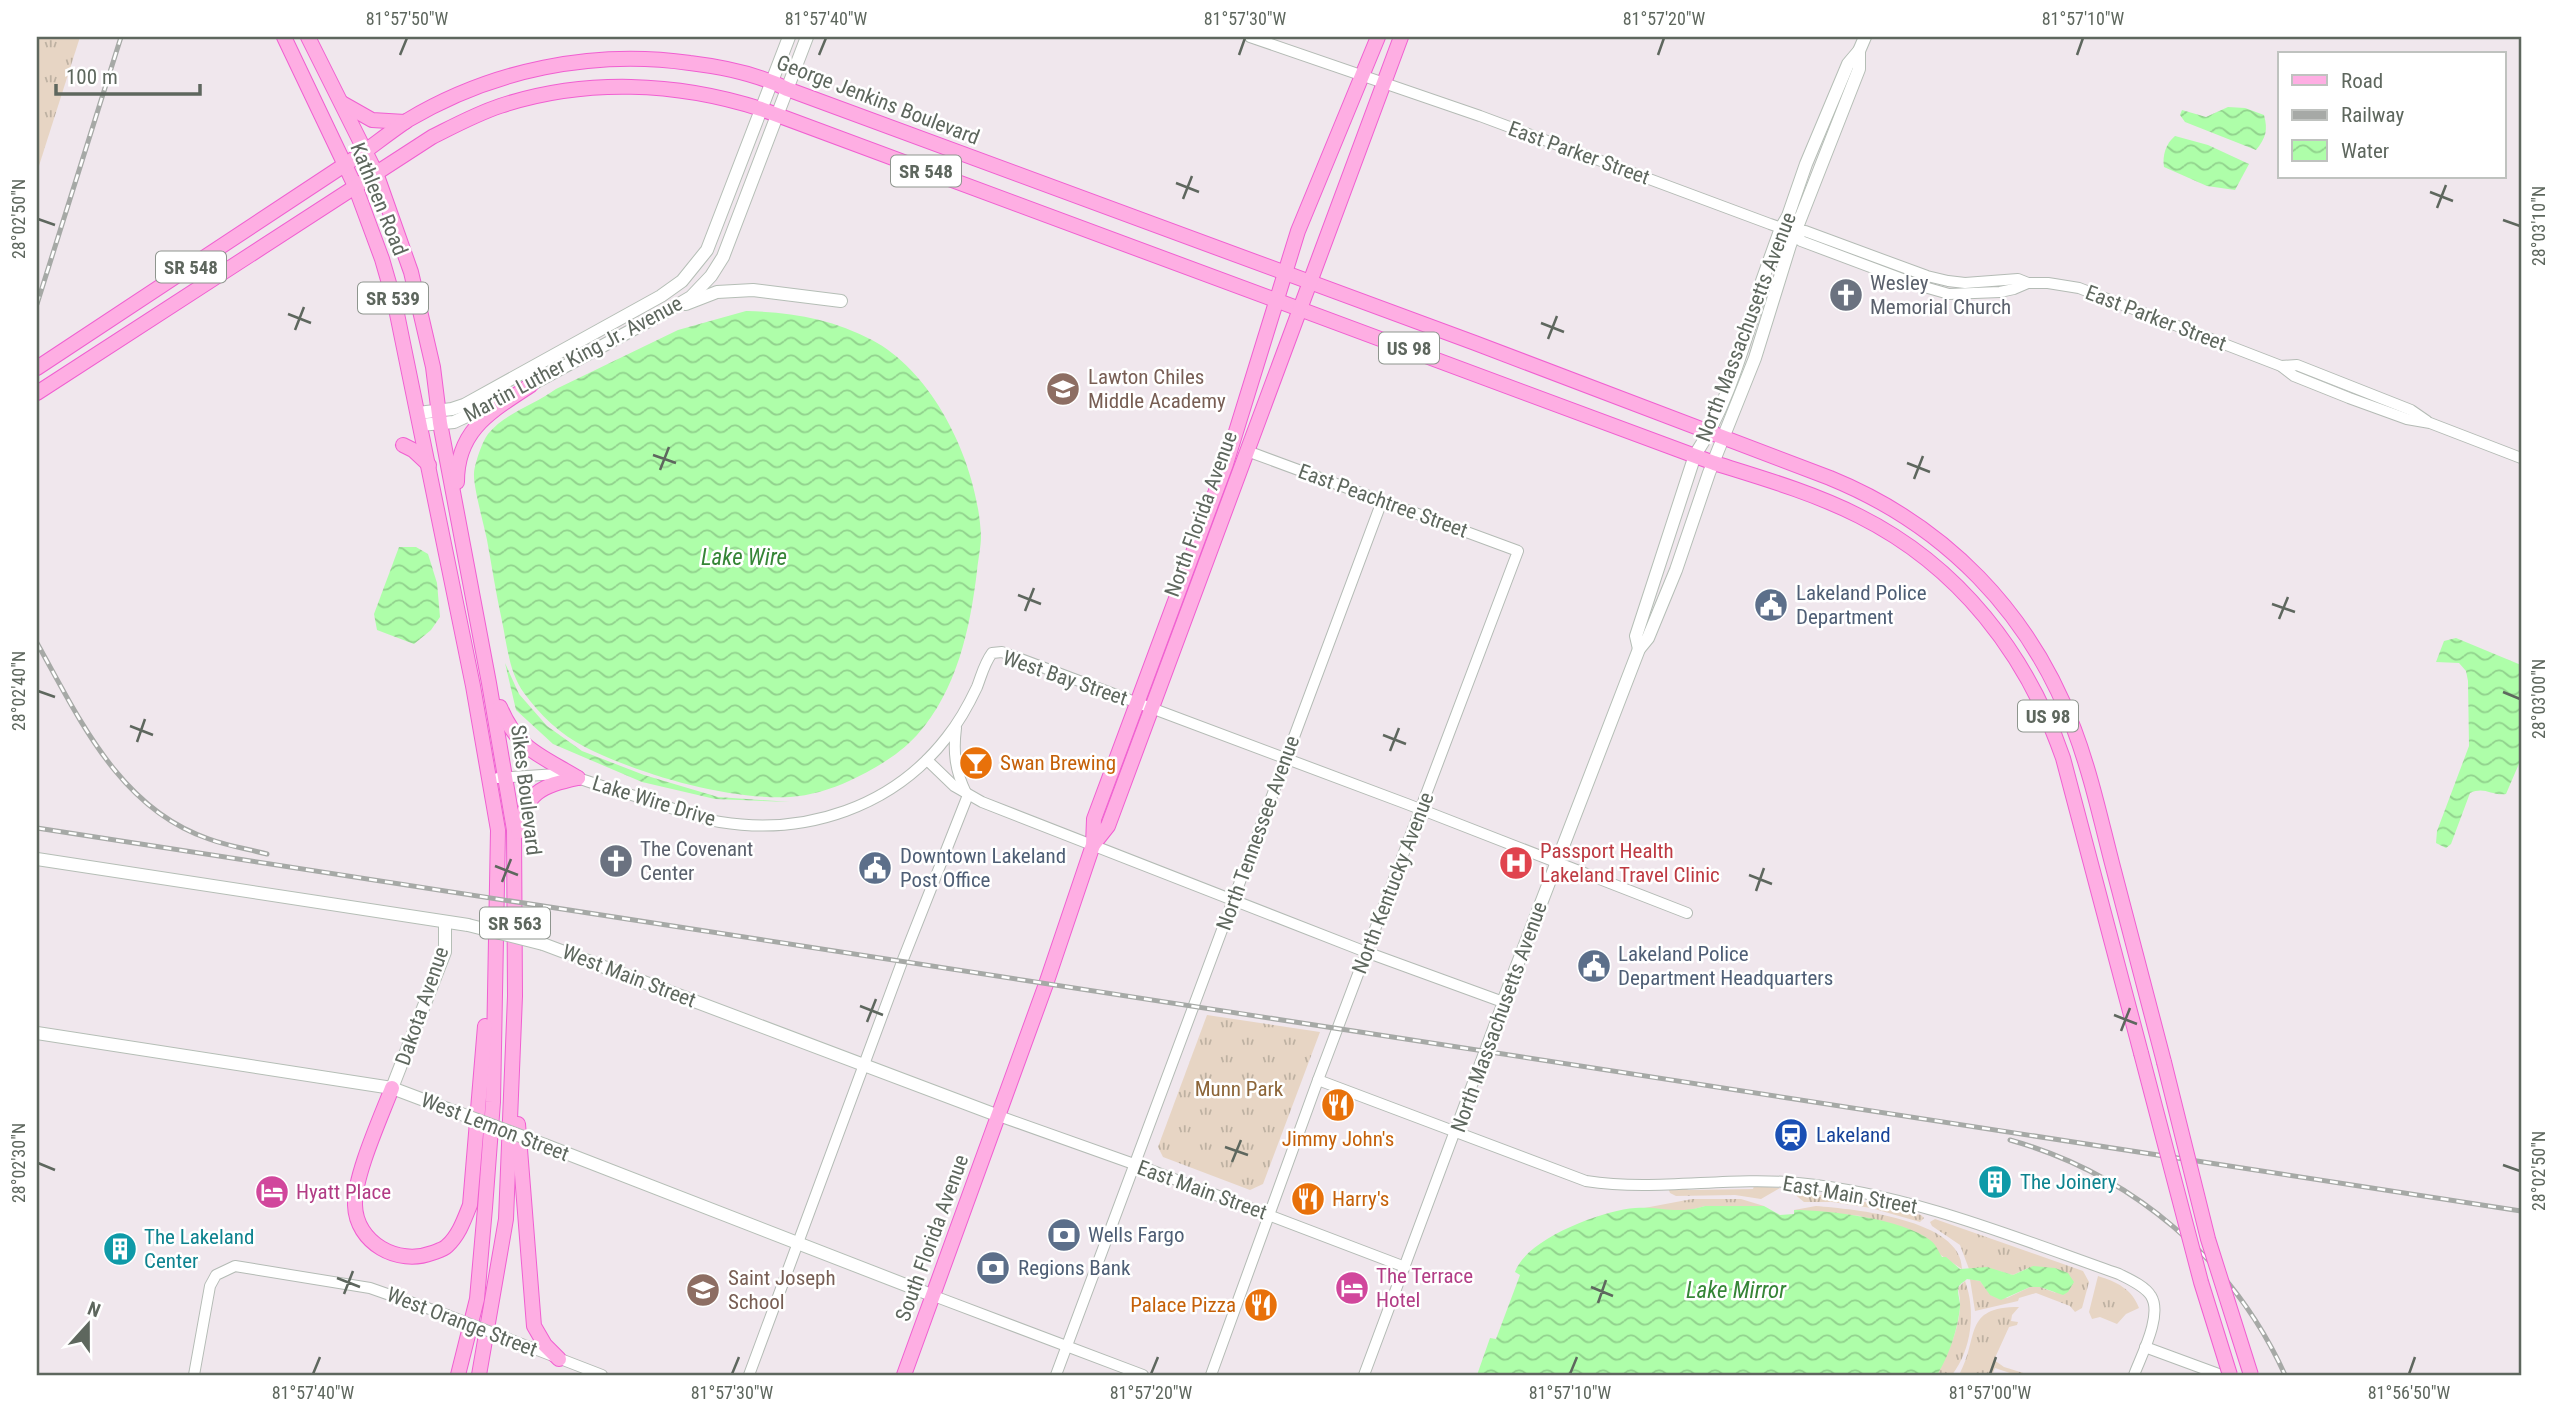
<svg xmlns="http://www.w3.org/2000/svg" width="2558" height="1412" font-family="'Roboto Condensed',sans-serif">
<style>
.grass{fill:url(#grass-tufts)}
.water{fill:url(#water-waves)}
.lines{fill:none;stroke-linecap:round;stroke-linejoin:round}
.tertiary-casing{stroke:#b4bbb5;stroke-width:12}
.secondary-casing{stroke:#b5beb6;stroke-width:14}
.primary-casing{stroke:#f05fd1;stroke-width:16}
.tertiary{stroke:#fff;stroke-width:10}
.secondary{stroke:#fff;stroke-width:12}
.primary{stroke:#feaee3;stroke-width:14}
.rail-casing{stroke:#a6a9a6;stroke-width:5}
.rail{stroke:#fff;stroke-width:2.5;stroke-dasharray:8;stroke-linecap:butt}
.tertiary-bridge-casing{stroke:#b4bbb5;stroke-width:12;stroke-linecap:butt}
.secondary-bridge-casing{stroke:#b5beb6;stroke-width:14;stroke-linecap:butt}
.primary-bridge-casing{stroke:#f05fd1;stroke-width:16;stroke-linecap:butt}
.tertiary-bridge{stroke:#fff;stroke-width:10}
.secondary-bridge{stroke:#fff;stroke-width:12}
.primary-bridge{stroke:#feaee3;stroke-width:14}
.ticks{fill:none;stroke:#5e675e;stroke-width:2.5}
.labels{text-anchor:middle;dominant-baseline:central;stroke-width:5;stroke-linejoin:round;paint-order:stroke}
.shield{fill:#fff;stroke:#8e958e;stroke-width:2}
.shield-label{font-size:19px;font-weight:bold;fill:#5e675e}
.street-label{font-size:21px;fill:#5e675e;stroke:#fff}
.worship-label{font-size:21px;fill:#5b616d;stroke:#fff;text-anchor:start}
.education-label{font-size:21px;fill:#785e54;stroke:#fff;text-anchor:start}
.service-label{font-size:21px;fill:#4e5e75;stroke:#fff;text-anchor:start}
.food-label{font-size:21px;fill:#c56008;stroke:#fff;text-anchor:start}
.health-label{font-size:21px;fill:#be3a42;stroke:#fff;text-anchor:start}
.park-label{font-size:21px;fill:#8c6538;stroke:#fff}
.transit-label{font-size:21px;fill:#164399;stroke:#fff;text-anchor:start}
.culture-label{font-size:21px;fill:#0d838f;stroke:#fff;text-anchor:start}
.hotel-label{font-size:21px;fill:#b23c85;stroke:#fff;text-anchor:start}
.water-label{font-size:23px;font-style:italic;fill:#358536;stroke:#fff}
.neatline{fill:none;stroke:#5e675e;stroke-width:2.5}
.ticks-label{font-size:18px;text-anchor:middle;fill:#5e675e}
</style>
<defs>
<pattern id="grass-tufts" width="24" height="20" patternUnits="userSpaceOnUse" patternTransform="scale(1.75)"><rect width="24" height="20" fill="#e7d5c4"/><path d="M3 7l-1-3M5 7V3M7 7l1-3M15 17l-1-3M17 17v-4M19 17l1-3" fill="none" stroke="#beb1a2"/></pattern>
<pattern id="water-waves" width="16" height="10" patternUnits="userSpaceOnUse" patternTransform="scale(1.75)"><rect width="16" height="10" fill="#aefea9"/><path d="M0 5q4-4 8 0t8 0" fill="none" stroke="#91d18d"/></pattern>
</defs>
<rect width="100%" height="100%" fill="#f0e7ed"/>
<g class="grass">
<path d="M37,37H80L37,172Z"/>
<path d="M1207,1015L1320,1032L1263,1184L1250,1190L1163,1157L1158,1147Z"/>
<path d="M1754,1186L1780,1188L1761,1199L1735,1195L1676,1196L1670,1193L1668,1188L1682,1187L1689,1190L1753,1189Z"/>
<path d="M1787,1188L1808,1189L1814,1194L1877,1204L1921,1215L1924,1218L1920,1222L1871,1208L1832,1202H1804Z"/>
<path d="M1692,1199H1741L1764,1206H1705L1684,1212L1639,1209Z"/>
<path d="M1816,1206C1853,1209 1962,1219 1962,1269L1939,1254L1861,1216L1794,1210Z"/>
<path d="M1935,1219L2083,1271L2089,1282L2082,1308L2075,1312L2070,1306L2036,1293L2019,1298L2018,1301L1975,1311L1970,1279L1980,1281L1991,1295L2007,1298L2030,1287H2040L2056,1293L2028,1268L2013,1275L1999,1271L1969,1269L1960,1245L1932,1226L1930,1222Z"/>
<path d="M2098,1276C2117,1282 2132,1289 2139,1308L2126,1314L2117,1324L2100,1317L2092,1319L2089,1312Z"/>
<path d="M1965,1281C1976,1311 1972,1349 1952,1375H1937C1949,1351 1966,1316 1958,1288Z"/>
<path d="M2019,1307L2012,1315L2011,1321L2018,1322L2017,1325L2009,1327L1994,1360L2004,1367L2030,1375H2016L1995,1368L1992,1375H1959C1980,1337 1962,1307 2019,1307Z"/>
</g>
<g class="water">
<path d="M2228,107L2245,108L2264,115C2268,130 2266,138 2256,150L2185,122L2180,115L2182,110L2206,117Z"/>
<path d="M2175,136L2208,145L2249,164L2235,190L2207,186L2164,167C2162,156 2166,143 2175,136Z"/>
<path d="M746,311C790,312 833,319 872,340C936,374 978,466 981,536C981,547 978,560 977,571C970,629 957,690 917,735C899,755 873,770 849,781C832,789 809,796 790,797C727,800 641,775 585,747C561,735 539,714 524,693C509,672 507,645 502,621C496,594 492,567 487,540C484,525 473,486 474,473C475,463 482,442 488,434C505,413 534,405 556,389L678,330Z"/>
<path d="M399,547H416L428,554L437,583L440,617L431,630L414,644L377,630L374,614Z"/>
<path d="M2456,638L2521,665V759L2506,794C2491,796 2485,786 2470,793L2451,844L2446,848L2436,843L2437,831L2469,746L2468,681L2466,671L2459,663L2436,662L2444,641Z"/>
<path d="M505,663L519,694L547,726L582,751L644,775L718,797L790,802L715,799L642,782L553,744L516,710Z"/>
<path d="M1705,1206H1764L1780,1215L1794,1214V1210C1829,1210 1903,1219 1930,1240C1936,1244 1938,1251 1942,1257H1946L1960,1269L1987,1267L2013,1275L2033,1266L2055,1268L2068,1273L2074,1282L2068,1292L2063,1295L2040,1287H2030L2001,1300L1990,1295L1980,1281L1967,1279C1966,1280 1959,1285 1959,1286C1956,1291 1961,1302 1960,1307C1958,1329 1948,1358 1937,1375H1477L1490,1338L1496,1339L1520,1275L1515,1272C1526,1239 1603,1210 1635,1208C1663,1206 1675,1215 1705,1206Z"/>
</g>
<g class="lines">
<g class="tertiary-casing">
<g id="tertiary">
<path d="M1250,37L1480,116L1770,224L1796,233L1805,231L1927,276L1948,281L1965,283L2018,279L2028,283H2048L2079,288L2281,366L2294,376L2349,398L2407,419L2430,423L2521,458"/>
<path d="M1796,233L1801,241L1921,286L1949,294L2000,292L2014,289L2028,283"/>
<path d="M2281,366L2297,365L2411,410L2427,421"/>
<path d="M956,728C953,752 955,770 966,793"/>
<path d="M927,760L954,786L982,802L1366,952L1503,1002L1364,1375"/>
<path d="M498,778L557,774L578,778C603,787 629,794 654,802C676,810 697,818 720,822C806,836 893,807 947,737C959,722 969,704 977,687C982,674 984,664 992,653L1002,652L1407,804L1687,913"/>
<path d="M1318,1080L1586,1181C1656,1192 1728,1176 1798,1183C1910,1194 2014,1237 2119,1274C2129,1279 2145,1286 2151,1296C2163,1315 2141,1356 2134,1375"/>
<path d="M999,1116L1145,1168L1405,1267"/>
<path d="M934,1296L1143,1375"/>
<path d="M514,1341L602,1375"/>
<path d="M2145,1347L2221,1375"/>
<path d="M194,1375L210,1286L216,1275L235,1266L370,1288L447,1315"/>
<path d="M749,1375L902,962L968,795"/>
<path d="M1056,1375L1382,501"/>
<path d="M1211,1375L1318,1080L1518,551L1247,451"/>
</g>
</g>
<g class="secondary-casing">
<g id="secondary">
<path d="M686,304L717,292L753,290L841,301"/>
<path d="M523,389L669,310L691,297L711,276L723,257L807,37"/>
<path d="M418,413L452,409L464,405L661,296L682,281L707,250L789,37"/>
<path d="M420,425L454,422L503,399"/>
<path d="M1639,649L1636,636L1695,455C1727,407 1743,346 1761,291L1762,281L1781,228L1788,216L1806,164L1848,64L1859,51"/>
<path d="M37,859L468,925"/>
<path d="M543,944L999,1116"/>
<path d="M1503,1002L1639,649L1648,638L1676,570L1709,473L1755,358L1790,245L1859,69V51L1865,37"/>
<path d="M37,1033L392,1088L453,1111"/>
<path d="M392,1088L445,952V922"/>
<path d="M545,1145L934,1296"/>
</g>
</g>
<g class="primary-casing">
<g id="primary">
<path d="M284,37L355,186L382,259L395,304L473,686L498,830L493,1102L485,1208L477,1299L458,1375"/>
<path d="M308,37L376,173L411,272L433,367L440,423L489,683L514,830L515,996L506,1219L479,1375"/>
<path d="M342,103L372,120L405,122"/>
<path d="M37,368L364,152C379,141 393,130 408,120C492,70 593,49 690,63C723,67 758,74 787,89L1475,343L1830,478C1945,525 2030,612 2074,729C2091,774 2101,821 2113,867C2130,932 2147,997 2164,1062"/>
<path d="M37,393L432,137C454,126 476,114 500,106C585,78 677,82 761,109L1714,463C1762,478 1814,493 1859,516C1959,566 2027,654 2063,758L2141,1053"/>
<path d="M403,445L413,450L429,465"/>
<path d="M457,482C457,429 492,411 531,385"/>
<path d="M500,707C518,750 540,755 578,778"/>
<path d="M518,832C526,792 541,786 578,778"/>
<path d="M1093,845L1108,826L1401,37"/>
<path d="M392,1088C381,1117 354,1176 355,1205C356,1243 398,1266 432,1253C437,1251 443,1250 447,1246C459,1235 464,1220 470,1205L485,1026"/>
<path d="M518,1124L534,1326L545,1345L559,1359"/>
<path d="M904,1375L1046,984L1093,845L1094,819L1226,464L1298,231L1378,37"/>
</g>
</g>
<use href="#tertiary" class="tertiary"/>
<use href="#secondary" class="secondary"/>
<use href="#primary" class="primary"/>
<g class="rail-casing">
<g id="rail">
<path d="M37,304L121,37"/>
<path d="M37,643C80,720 120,809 209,839C228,846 248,849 267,854"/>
<path d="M37,828L2521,1211"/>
<path d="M2010,1140C2132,1174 2233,1260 2285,1375"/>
</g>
</g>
<use href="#rail" class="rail"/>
<g class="tertiary-bridge-casing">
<path id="tertiary-bridge" d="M447,1315L514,1341"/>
</g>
<g class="secondary-bridge-casing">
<g id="secondary-bridge">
<path d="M468,925L543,944"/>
<path d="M453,1111L545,1145"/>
</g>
</g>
<g class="primary-bridge-casing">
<g id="primary-bridge">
<path d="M2141,1053L2201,1282L2230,1375"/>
<path d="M2164,1062L2208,1239L2251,1375"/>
</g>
</g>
<use href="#tertiary-bridge" class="tertiary-bridge"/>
<use href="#secondary-bridge" class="secondary-bridge"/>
<use href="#primary-bridge" class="primary-bridge"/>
</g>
<path class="ticks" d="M400,55L407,38M819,55L826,38M1239,55L1245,38M1658,55L1664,38M2077,55L2083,38M1176,183L1199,192M2430,192L2453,201M1183,199L1192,176M2437,208L2446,185M38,219L55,225M2503,220L2520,226M288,314L311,323M1541,323L1564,332M295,330L304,307M1548,339L1557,316M653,455L676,463M1907,463L1930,472M660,470L669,447M1914,479L1923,456M1018,595L1041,604M2272,604L2295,612M1025,611L1034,588M2279,619L2288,597M38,691L55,697M2503,692L2520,699M130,726L153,735M1383,735L1406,744M137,742L145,719M1390,751L1399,728M495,866L518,875M1749,875L1772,884M502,882L511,859M1756,891L1764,868M860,1006L883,1015M2114,1015L2137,1024M867,1022L876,999M2121,1031L2130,1008M1225,1147L1248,1155M1232,1162L1241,1140M38,1163L55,1170M2503,1165L2520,1171M337,1278L360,1287M1591,1287L1613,1296M344,1294L353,1271M1598,1303L1606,1280M313,1374L320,1357M732,1374L739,1357M1151,1374L1158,1357M1570,1374L1577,1357M1990,1374L1996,1357M2409,1374L2415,1357"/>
<defs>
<g id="church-disc" transform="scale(1.75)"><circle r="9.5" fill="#6b7280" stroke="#fff"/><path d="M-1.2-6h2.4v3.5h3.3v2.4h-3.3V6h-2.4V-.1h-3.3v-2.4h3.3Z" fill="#fff"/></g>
<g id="school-disc" transform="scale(1.75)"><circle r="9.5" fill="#8d6e63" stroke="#fff"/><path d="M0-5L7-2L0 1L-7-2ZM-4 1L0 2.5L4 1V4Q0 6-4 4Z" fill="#fff"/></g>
<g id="civic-disc" transform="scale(1.75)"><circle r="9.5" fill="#5c6f8a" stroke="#fff"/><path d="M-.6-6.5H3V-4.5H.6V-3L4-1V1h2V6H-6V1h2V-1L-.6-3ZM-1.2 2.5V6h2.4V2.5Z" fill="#fff"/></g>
<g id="bar-disc" transform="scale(1.75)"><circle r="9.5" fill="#e8710a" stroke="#fff"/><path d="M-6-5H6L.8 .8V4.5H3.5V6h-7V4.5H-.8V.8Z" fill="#fff"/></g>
<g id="hospital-disc" transform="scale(1.75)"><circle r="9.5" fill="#e0444e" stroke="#fff"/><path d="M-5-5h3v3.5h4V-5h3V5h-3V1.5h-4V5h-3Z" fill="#fff"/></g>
<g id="restaurant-disc" transform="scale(1.75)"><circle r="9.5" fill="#e8710a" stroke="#fff"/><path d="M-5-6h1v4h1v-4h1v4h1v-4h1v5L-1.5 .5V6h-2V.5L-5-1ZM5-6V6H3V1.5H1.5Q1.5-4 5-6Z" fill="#fff"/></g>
<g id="station-disc" transform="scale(1.75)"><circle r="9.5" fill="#1a4fb4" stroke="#fff"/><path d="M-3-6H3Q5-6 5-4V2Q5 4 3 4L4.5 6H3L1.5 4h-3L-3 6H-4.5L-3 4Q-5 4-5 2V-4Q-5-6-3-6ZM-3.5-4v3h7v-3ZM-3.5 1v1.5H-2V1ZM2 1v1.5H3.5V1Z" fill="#fff"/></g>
<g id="building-disc" transform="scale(1.75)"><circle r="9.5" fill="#0f9aa8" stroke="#fff"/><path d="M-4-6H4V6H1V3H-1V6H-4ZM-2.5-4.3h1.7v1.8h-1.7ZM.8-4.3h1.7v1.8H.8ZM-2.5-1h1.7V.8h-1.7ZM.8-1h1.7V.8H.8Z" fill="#fff"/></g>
<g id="hotel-disc" transform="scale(1.75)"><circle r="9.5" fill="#d1479c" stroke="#fff"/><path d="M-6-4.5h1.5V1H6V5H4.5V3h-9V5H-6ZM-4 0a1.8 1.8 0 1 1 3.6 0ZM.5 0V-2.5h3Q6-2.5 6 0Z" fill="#fff"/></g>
<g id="bank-disc" transform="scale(1.75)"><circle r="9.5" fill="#5c6f8a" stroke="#fff"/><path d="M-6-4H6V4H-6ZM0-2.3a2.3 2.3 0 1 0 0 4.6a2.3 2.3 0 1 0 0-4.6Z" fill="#fff"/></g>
</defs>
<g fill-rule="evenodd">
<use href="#church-disc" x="1846" y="295"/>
<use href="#school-disc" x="1063" y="389"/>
<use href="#civic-disc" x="1771" y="605"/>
<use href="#bar-disc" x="976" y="763"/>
<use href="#church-disc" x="616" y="861"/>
<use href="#hospital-disc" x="1516" y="863"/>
<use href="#civic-disc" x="875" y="868"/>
<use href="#civic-disc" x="1594" y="966"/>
<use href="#restaurant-disc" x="1338" y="1105"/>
<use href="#station-disc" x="1791" y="1135"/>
<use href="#building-disc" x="1995" y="1182"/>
<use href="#hotel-disc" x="272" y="1192"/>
<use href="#restaurant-disc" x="1308" y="1199"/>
<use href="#bank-disc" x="1064" y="1235"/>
<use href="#building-disc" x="120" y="1249"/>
<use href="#bank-disc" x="993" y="1268"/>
<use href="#hotel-disc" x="1352" y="1288"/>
<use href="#school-disc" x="703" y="1290"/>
<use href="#restaurant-disc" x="1261" y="1305"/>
</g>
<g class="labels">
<g class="shield">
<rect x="891" y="155.5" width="70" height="31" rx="5"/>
<rect x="156" y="251.5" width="70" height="31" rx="5"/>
<rect x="358" y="282.5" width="70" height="31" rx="5"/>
<rect x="1379" y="332.5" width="60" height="31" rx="5"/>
<rect x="2018" y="700.5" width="60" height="31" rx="5"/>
<rect x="480" y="907.5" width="70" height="31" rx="5"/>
</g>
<g class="shield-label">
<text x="926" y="171">SR 548</text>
<text x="191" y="267">SR 548</text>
<text x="393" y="298">SR 539</text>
<text x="1409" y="348">US 98</text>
<text x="2048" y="716">US 98</text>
<text x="515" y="923">SR 563</text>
</g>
<g class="street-label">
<text transform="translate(878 100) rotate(21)">George Jenkins Boulevard</text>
<text transform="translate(1579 153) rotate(20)">East Parker Street</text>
<text transform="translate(379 199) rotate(68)">Kathleen Road</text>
<text transform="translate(2156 318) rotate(21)">East Parker Street</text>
<text transform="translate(1746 327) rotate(-69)">North Massachusetts Avenue</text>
<text transform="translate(573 359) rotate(-28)">Martin Luther King Jr. Avenue</text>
<text transform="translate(1383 501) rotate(20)">East Peachtree Street</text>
<text transform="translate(1201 514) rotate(-70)">North Florida Avenue</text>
<text transform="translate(1065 678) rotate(19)">West Bay Street</text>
<text transform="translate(526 790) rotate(83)">Sikes Boulevard</text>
<text transform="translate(654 801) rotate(17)">Lake Wire Drive</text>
<text transform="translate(1258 833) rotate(-70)">North Tennessee Avenue</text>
<text transform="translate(1393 883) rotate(-69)">North Kentucky Avenue</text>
<text transform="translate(629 976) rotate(21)">West Main Street</text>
<text transform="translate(422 1006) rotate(-71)">Dakota Avenue</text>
<text transform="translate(1499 1017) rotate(-70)">North Massachusetts Avenue</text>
<text transform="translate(495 1127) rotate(21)">West Lemon Street</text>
<text transform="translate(1202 1190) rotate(20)">East Main Street</text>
<text transform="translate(1850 1195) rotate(10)">East Main Street</text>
<text transform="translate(932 1238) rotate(-70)">South Florida Avenue</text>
<text transform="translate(462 1322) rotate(21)">West Orange Street</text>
</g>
<g class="worship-label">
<text x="1870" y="283">Wesley<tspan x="1870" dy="24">Memorial Church</tspan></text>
<text x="640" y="849">The Covenant<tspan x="640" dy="24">Center</tspan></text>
</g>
<g class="education-label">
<text x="1088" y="377">Lawton Chiles<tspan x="1088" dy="24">Middle Academy</tspan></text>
<text x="728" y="1278">Saint Joseph<tspan x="728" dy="24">School</tspan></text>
</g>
<g class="service-label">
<text x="1796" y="593">Lakeland Police<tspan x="1796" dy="24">Department</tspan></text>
<text x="900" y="856">Downtown Lakeland<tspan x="900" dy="24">Post Office</tspan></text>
<text x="1618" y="954">Lakeland Police<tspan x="1618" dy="24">Department Headquarters</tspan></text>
<text x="1088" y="1235">Wells Fargo</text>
<text x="1018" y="1268">Regions Bank</text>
</g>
<g class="food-label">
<text x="1000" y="763">Swan Brewing</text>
<text x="1338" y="1139" text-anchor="middle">Jimmy John's</text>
<text x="1332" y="1199">Harry's</text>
<text x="1236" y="1305" text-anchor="end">Palace Pizza</text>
</g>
<g class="health-label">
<text x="1540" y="851">Passport Health<tspan x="1540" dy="24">Lakeland Travel Clinic</tspan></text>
</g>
<g class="park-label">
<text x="1239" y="1089">Munn Park</text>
</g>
<g class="transit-label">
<text x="1816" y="1135">Lakeland</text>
</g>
<g class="culture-label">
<text x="2020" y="1182">The Joinery</text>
<text x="144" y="1237">The Lakeland<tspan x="144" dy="24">Center</tspan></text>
</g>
<g class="hotel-label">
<text x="296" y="1192">Hyatt Place</text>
<text x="1376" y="1276">The Terrace<tspan x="1376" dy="24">Hotel</tspan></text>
</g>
<g class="water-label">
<text x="744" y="557">Lake Wire</text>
<text x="1736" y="1290">Lake Mirror</text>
</g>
</g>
<rect width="2558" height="1412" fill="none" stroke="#ffffff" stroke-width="77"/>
<rect x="2278" y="52" width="228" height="126" fill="#ffffff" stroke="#bfc2bf" stroke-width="2"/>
<rect x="2292" y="75" width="35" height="10" fill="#feaee3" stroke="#bfc2bf" stroke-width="2"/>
<text x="2341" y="88" font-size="21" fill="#5e675e">Road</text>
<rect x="2292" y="110" width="35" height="10" fill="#a6a9a6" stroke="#bfc2bf" stroke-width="2"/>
<text x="2341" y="122" font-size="21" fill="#5e675e">Railway</text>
<rect x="2292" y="140" width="35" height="21" fill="url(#water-waves)" stroke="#bfc2bf" stroke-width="2"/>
<text x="2341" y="158" font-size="21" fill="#5e675e">Water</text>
<g transform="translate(88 1325) rotate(21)" stroke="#ffffff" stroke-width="5" paint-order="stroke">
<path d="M0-5L12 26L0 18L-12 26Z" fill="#5e675e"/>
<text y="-10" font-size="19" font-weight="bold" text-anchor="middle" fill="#5e675e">N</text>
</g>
<path d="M56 84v10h144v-10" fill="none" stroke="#5e675e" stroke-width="3.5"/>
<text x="66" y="84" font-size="21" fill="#5e675e" stroke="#ffffff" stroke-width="5" paint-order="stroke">100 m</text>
<rect x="38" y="38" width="2482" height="1336" class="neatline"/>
<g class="ticks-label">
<text x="407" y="25">81°57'50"W</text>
<text x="826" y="25">81°57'40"W</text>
<text x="1245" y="25">81°57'30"W</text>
<text x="1664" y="25">81°57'20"W</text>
<text x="2083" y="25">81°57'10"W</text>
<text transform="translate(19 219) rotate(-90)" y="6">28°02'50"N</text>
<text transform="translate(2539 226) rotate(-90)" y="6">28°03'10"N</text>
<text transform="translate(19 691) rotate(-90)" y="6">28°02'40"N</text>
<text transform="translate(2539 699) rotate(-90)" y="6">28°03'00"N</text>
<text transform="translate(19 1163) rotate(-90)" y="6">28°02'30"N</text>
<text transform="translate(2539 1171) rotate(-90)" y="6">28°02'50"N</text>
<text x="313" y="1399">81°57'40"W</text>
<text x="732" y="1399">81°57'30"W</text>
<text x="1151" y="1399">81°57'20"W</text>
<text x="1570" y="1399">81°57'10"W</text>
<text x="1990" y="1399">81°57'00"W</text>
<text x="2409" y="1399">81°56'50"W</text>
</g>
</svg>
